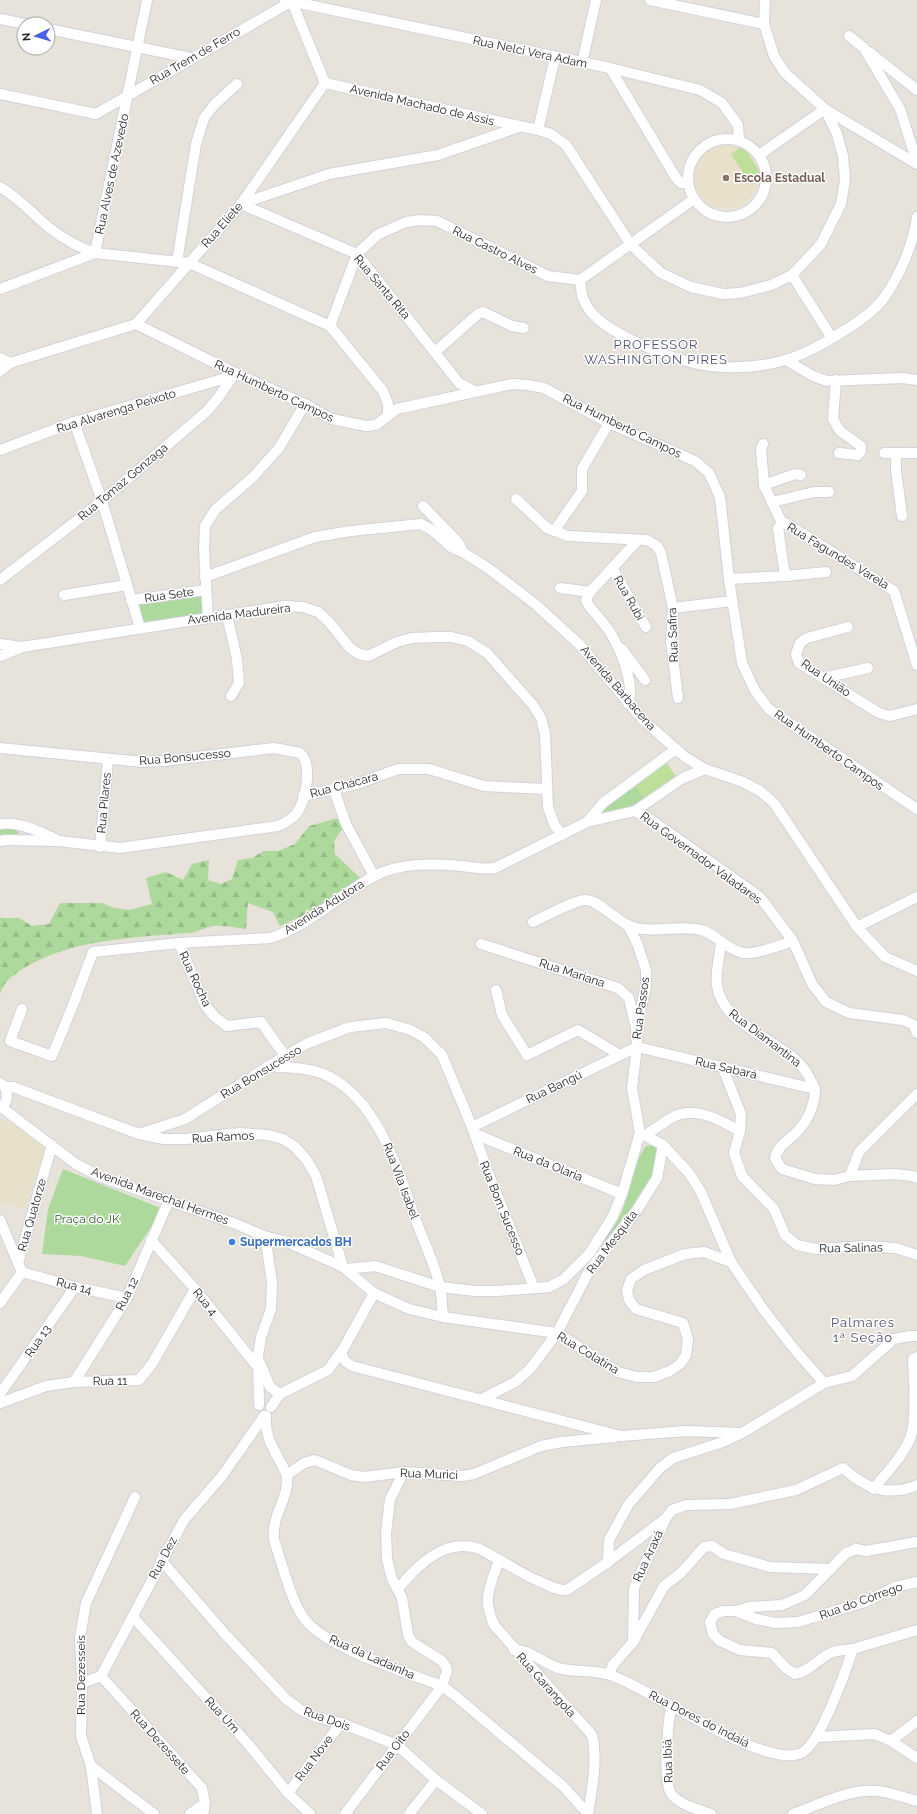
<svg xmlns="http://www.w3.org/2000/svg" width="917" height="1814" font-family="Raleway,sans-serif">
<style>
.education{fill:#e8e0cb}
.forest{fill:url(#forest-firs)}
.park{fill:#aed99d}
.pitch{fill:#bedf99}
.lines{fill:none;stroke-linecap:round;stroke-linejoin:round}
.minor-casing{stroke:#d0d2de;stroke-width:12}
.minor{stroke:#fff;stroke-width:10}
.education-dot{fill:#8d6e63;stroke:#fff;stroke-width:1.5}
.shop-dot{fill:#3f7fe0;stroke:#fff;stroke-width:1.5}
.labels{text-anchor:middle;dominant-baseline:central;stroke-width:3;stroke-linejoin:round;paint-order:stroke}
.street-label{font-size:12px;fill:#272727;stroke:#fff}
.education-label{font-size:12px;font-weight:bold;fill:#785e54;stroke:#fff;text-anchor:start}
.park-label{font-size:12px;fill:#2a5a21;stroke:#fff}
.shop-label{font-size:12px;font-weight:bold;fill:#366cbe;stroke:#fff;text-anchor:start}
.neighbourhood-label{font-size:13px;letter-spacing:1px;fill:#4e5272;stroke:#fff}
</style>
<defs>
<pattern id="forest-firs" width="22" height="20" patternUnits="userSpaceOnUse"><rect width="22" height="20" fill="#aed99d"/><path d="M5 1l3.5 6h-7zM16 11l3.5 6h-7z" fill="#96ba87"/></pattern>
</defs>
<rect width="100%" height="100%" fill="#e8e3da"/>
<g class="education">
<circle cx="726" cy="176" r="32"/>
<path d="M0,1119L17,1126L45,1150L25,1208L0,1202Z"/>
</g>
<path class="forest" d="M338,818L343,828L334,841L335,854L360,878L313,911L280,926L273,912L248,903L246,929C236,928 223,925 213,926C204,928 196,933 186,933C131,938 73,939 24,968C14,975 3,981 0,994V916L1,918H19L32,926L49,924L60,903H102L114,908L129,910L152,904L146,878L166,872L183,880L192,864L209,860L208,880L221,884L232,879L238,860L252,858L264,851H278L295,844L309,826Z"/>
<g class="park">
<path d="M204,592L206,616L140,626L133,602Z"/>
<path d="M636,785L646,799L635,808L601,815L604,809Z"/>
<path d="M10,827L20,833L0,837V829Z"/>
<path d="M652,1145L657,1146L658,1151L657,1166L648,1189L588,1266L583,1263C597,1247 613,1232 622,1212C630,1190 632,1165 646,1146Z"/>
<path d="M63,1169L163,1209L125,1266L81,1256L42,1254L48,1209Z"/>
</g>
<g class="pitch">
<path d="M743,146L760,172L748,180L731,154Z"/>
<path d="M666,762L676,776L646,799L636,785Z"/>
</g>
<g class="lines">
<g class="minor-casing">
<g id="minor">
<path d="M285,0L610,68L700,90L722,103L738,125L739,140"/>
<path d="M650,0L764,24"/>
<path d="M292,2L325,83"/>
<path d="M0,19L25,24"/>
<path d="M48,29L191,58"/>
<path d="M849,36L864,48L900,109L917,162"/>
<path d="M869,52L917,90"/>
<path d="M582,63L596,0"/>
<path d="M610,68L676,178L681,183H688"/>
<path d="M325,83L538,130L551,134L566,145L631,245L661,273L691,287L723,294L740,293L771,285L792,275L821,244L841,204L845,180L843,156L837,134L825,109L785,73L774,56L764,24L765,0"/>
<path d="M0,94L96,114L294,0"/>
<path d="M825,109L917,164"/>
<path d="M538,130L555,57"/>
<circle cx="727" cy="178" r="39"/>
<path d="M759,155L825,109"/>
<path d="M0,187C14,195 24,205 36,216C53,233 73,245 95,253"/>
<path d="M241,204L357,254L459,383L476,392"/>
<path d="M241,204L329,174L438,155L519,127"/>
<path d="M95,253L147,0"/>
<path d="M177,262L196,144L204,118L214,105L237,84"/>
<path d="M792,275L832,338"/>
<path d="M580,280C581,286 581,293 583,298C590,320 619,334 638,343C664,355 694,366 722,367C743,368 766,366 785,360C811,353 869,319 884,298C900,275 913,245 917,217"/>
<path d="M0,289L95,253L189,263L330,326L383,391L388,404V416"/>
<path d="M136,324L235,373L305,404L332,419L366,426L376,425L397,409L512,384L528,385L544,388L609,423L695,461L709,473L720,497L729,579L742,663L755,691L769,709L917,809"/>
<path d="M330,326L357,254L377,235L406,222L421,220L437,221L548,276L580,280L694,199"/>
<path d="M435,352L478,314L483,312L512,326L524,328"/>
<path d="M0,358L10,363"/>
<path d="M786,360L813,376L827,381L903,378L917,380"/>
<path d="M0,371L10,363L136,324L241,204L325,83"/>
<path d="M836,380L833,419L840,431L861,446V451L858,455L839,453"/>
<path d="M74,422L102,501L140,628"/>
<path d="M763,444L761,449L764,485L782,523"/>
<path d="M0,450L74,422L233,376"/>
<path d="M884,453H917"/>
<path d="M896,453V470L902,516"/>
<path d="M764,485L795,474L801,475"/>
<path d="M516,499L547,528L568,536L647,540L657,546L661,553L673,608L671,641L678,698"/>
<path d="M772,502L814,492H829"/>
<path d="M423,506L457,541L464,553"/>
<path d="M554,531L582,491V469L609,423"/>
<path d="M612,568L646,627"/>
<path d="M785,576L826,572"/>
<path d="M205,577L315,537L351,531L421,524L432,530L451,547L464,553L488,568L535,604L579,644L643,720L685,757L705,769L743,782L760,791L774,803L857,927L885,957L917,971"/>
<path d="M729,579L785,576L778,528L782,523L787,524L894,591L917,665"/>
<path d="M0,580L102,501L207,411L218,398L235,373"/>
<path d="M560,588L590,592"/>
<path d="M64,595L127,585"/>
<path d="M131,600L206,590"/>
<path d="M673,608L732,601"/>
<path d="M227,615L237,659L239,683L231,696"/>
<path d="M208,617L204,550L205,526L215,510L253,477L279,448L305,404"/>
<path d="M848,627L807,638L800,643L796,654L799,663L879,713L890,716L917,709"/>
<path d="M0,644L22,647L285,606L303,607L318,612L329,622L350,648L359,654L368,656L397,642L412,638L435,637H451L468,641L487,653L533,705L541,718L545,734L548,807L554,824L562,835"/>
<path d="M622,649L645,680"/>
<path d="M0,656L20,648"/>
<path d="M823,678L868,668"/>
<path d="M628,704C635,688 623,656 615,641C609,628 597,616 589,606L586,600L590,592L638,540"/>
<path d="M0,748L142,762L164,761L274,748L300,753C313,764 306,802 296,814C291,820 285,823 278,826L120,848L59,841L5,840L0,841"/>
<path d="M334,790L346,824L374,876"/>
<path d="M303,796L357,784L398,769H429L484,786L547,789"/>
<path d="M635,811L650,819L760,897L793,941L812,984L826,1002L849,1013L903,1020L914,1025L917,1033"/>
<path d="M587,822L603,803L676,749"/>
<path d="M0,824C19,821 37,831 54,838"/>
<path d="M100,847L108,760"/>
<path d="M533,922C544,917 576,899 587,900C600,902 616,920 628,925C651,935 678,924 701,930C715,933 727,950 743,953C757,955 780,945 793,941"/>
<path d="M857,927L917,897"/>
<path d="M179,943L205,1005L214,1016L227,1026L261,1022L285,1056"/>
<path d="M721,943C720,955 715,973 717,985C723,1032 792,1039 810,1079C812,1083 815,1087 815,1091C814,1107 807,1122 795,1134C786,1142 778,1146 775,1158L782,1169L815,1179L834,1180L850,1176L894,1174L912,1176L917,1178"/>
<path d="M481,944L618,988L629,998L635,1024"/>
<path d="M496,990L502,1015L527,1055L578,1030L620,1055"/>
<path d="M22,1009L10,1041L52,1056L73,1005L93,952L179,943L270,938C300,929 326,907 352,890C364,882 375,874 389,870C412,863 437,864 461,866C473,867 484,870 495,868L587,822L635,811L683,778L705,769"/>
<path d="M637,1047L815,1089"/>
<path d="M268,1066C287,1068 310,1067 328,1076C378,1101 398,1169 415,1218C423,1240 435,1264 440,1287C442,1296 442,1307 443,1317"/>
<path d="M722,1066L741,1114L740,1131L734,1153L742,1176L774,1209L785,1235L797,1245L816,1249L866,1246L896,1248L917,1255"/>
<path d="M0,1083L5,1087C8,1095 8,1103 0,1107"/>
<path d="M5,1087H13L139,1134L164,1139H186L239,1133L268,1135L283,1139L294,1146L306,1159L316,1176L343,1267"/>
<path d="M1,1107L76,1164L101,1177L236,1224L264,1236L287,1242L343,1267L374,1293L409,1309L443,1317L557,1333L618,1372L637,1377H654L670,1371L680,1364L686,1355L688,1339L683,1323L636,1309L629,1300L627,1290L631,1279L644,1270L685,1254L704,1252L731,1262"/>
<path d="M472,1127L637,1047"/>
<path d="M640,1133L663,1145L688,1172L700,1190L731,1262L763,1309L795,1350L824,1383"/>
<path d="M139,1134L185,1119L285,1056L308,1043L350,1027L386,1023L411,1030L425,1038L442,1055L472,1127L488,1172L534,1288"/>
<path d="M475,1134L622,1194"/>
<path d="M646,1135C655,1129 665,1121 675,1116C697,1106 721,1121 740,1131"/>
<path d="M850,1176L859,1152L917,1094"/>
<path d="M0,1220L18,1263"/>
<path d="M151,1240L195,1289L257,1366"/>
<path d="M346,1269L375,1266L440,1287L475,1291H497L549,1287L564,1279L589,1254L612,1218L622,1194L640,1133L632,1088L637,1047L636,1028L646,987V970L637,943L628,925"/>
<path d="M22,1272L75,1287L127,1298"/>
<path d="M374,1293L341,1353L345,1361L352,1366L621,1436L686,1431L742,1433L824,1383L852,1376L894,1339L910,1336H917"/>
<path d="M0,1303L22,1272L18,1263L52,1145"/>
<path d="M260,1363L270,1387L280,1394"/>
<path d="M74,1382L127,1298L169,1200"/>
<path d="M0,1394L75,1287"/>
<path d="M482,1399L515,1382L530,1369L557,1333L589,1271L637,1210L657,1178L663,1145"/>
<path d="M0,1403L46,1386L74,1382L139,1380L152,1364L195,1289"/>
<path d="M259,1405L258,1356L261,1337L271,1309L272,1283L267,1248L264,1236"/>
<path d="M271,1407L280,1394L328,1370L343,1349"/>
<path d="M266,1416C264,1434 273,1448 281,1463C283,1467 286,1472 287,1477C289,1499 271,1515 274,1540C282,1563 292,1606 307,1622C332,1650 406,1672 442,1686L453,1694L564,1787L588,1814"/>
<path d="M287,1475L304,1463L315,1460L351,1475L364,1477L404,1472L462,1476L474,1474L541,1446L562,1442L615,1437"/>
<path d="M873,1489C887,1473 901,1458 910,1439C917,1421 914,1380 913,1359L917,1357"/>
<path d="M161,1560L225,1634L286,1699L301,1710L316,1717L341,1723L397,1745L436,1780L482,1814"/>
<path d="M499,1560C490,1587 482,1597 494,1625L592,1735C598,1761 592,1788 588,1814"/>
<path d="M608,1562L609,1540L628,1505L660,1468L673,1458L723,1442L740,1434"/>
<path d="M398,1589C416,1566 444,1538 477,1548C483,1550 490,1555 496,1558C511,1566 525,1576 541,1582C550,1586 558,1591 567,1590L608,1562L665,1519"/>
<path d="M736,1611L756,1619L775,1623L798,1622L865,1602L895,1587L917,1582"/>
<path d="M133,1617L249,1745L288,1793L310,1814"/>
<path d="M633,1642L634,1588L666,1518L672,1510L686,1505L730,1504L796,1490L843,1468C866,1489 888,1497 917,1485"/>
<path d="M853,1649C847,1650 839,1650 833,1652C819,1657 811,1671 795,1674L786,1668L772,1653L740,1650L720,1641L713,1634L710,1622L715,1614L723,1611H736L750,1607L782,1605L805,1595L846,1553L856,1549L866,1551L917,1542"/>
<path d="M514,1650C530,1649 545,1665 562,1669C577,1672 595,1670 610,1675C649,1687 768,1773 803,1752C821,1741 846,1671 853,1649L917,1630"/>
<path d="M609,1674L613,1665L633,1642L664,1586L681,1573L704,1547L712,1546L724,1554L770,1567L831,1569"/>
<path d="M101,1676L202,1788L205,1803L203,1814"/>
<path d="M82,1683L101,1676L184,1520L222,1476L264,1416"/>
<path d="M671,1706C668,1724 662,1783 672,1795C682,1806 698,1809 711,1814"/>
<path d="M816,1737L875,1734L891,1741L917,1758"/>
<path d="M891,1741L917,1721"/>
<path d="M91,1766L154,1814"/>
<path d="M288,1793L341,1723"/>
<path d="M97,1814L91,1766L81,1736L82,1683L80,1637L86,1603L135,1497"/>
<path d="M190,1814L205,1803"/>
<path d="M345,1814L442,1686L447,1671L446,1667L442,1661L412,1642L408,1635L402,1598L392,1579L387,1559L386,1533L390,1499L404,1472"/>
<path d="M409,1814L436,1780"/>
<path d="M793,1814C821,1804 853,1786 884,1792C895,1794 906,1798 917,1801"/>
</g>
</g>
<use href="#minor" class="minor"/>
</g>
<circle class="education-dot" cx="726" cy="178" r="4"/>
<circle class="shop-dot" cx="232" cy="1242" r="4"/>
<g class="labels">
<g class="street-label">
<text transform="translate(530 52) rotate(12)">Rua Nelci Vera Adam</text>
<text transform="translate(195 56) rotate(-30)">Rua Trem de Ferro</text>
<text transform="translate(422 105) rotate(13)">Avenida Machado de Assis</text>
<text transform="translate(112 174) rotate(-78)">Rua Alves de Azevedo</text>
<text transform="translate(222 225) rotate(-49)">Rua Eliete</text>
<text transform="translate(495 250) rotate(26)">Rua Castro Alves</text>
<text transform="translate(382 287) rotate(50)">Rua Santa Rita</text>
<text transform="translate(274 391) rotate(25)">Rua Humberto Campos</text>
<text transform="translate(116 411) rotate(-17)">Rua Alvarenga Peixoto</text>
<text transform="translate(622 426) rotate(26)">Rua Humberto Campos</text>
<text transform="translate(123 482) rotate(-40)">Rua Tomaz Gonzaga</text>
<text transform="translate(838 556) rotate(31)">Rua Fagundes Varela</text>
<text transform="translate(169 595) rotate(-8)">Rua Sete</text>
<text transform="translate(629 598) rotate(60)">Rua Rubi</text>
<text transform="translate(239 614) rotate(-7)">Avenida Madureira</text>
<text transform="translate(673 635) rotate(-92)">Rua Safira</text>
<text transform="translate(826 678) rotate(34)">Rua União</text>
<text transform="translate(618 688) rotate(49)">Avenida Barbacena</text>
<text transform="translate(829 750) rotate(35)">Rua Humberto Campos</text>
<text transform="translate(185 757) rotate(-5)">Rua Bonsucesso</text>
<text transform="translate(344 785) rotate(-15)">Rua Chácara</text>
<text transform="translate(104 803) rotate(-85)">Rua Pilares</text>
<text transform="translate(701 858) rotate(36)">Rua Governador Valadares</text>
<text transform="translate(324 907) rotate(-32)">Avenida Adutora</text>
<text transform="translate(572 973) rotate(18)">Rua Mariana</text>
<text transform="translate(195 979) rotate(65)">Rua Rocha</text>
<text transform="translate(641 1008) rotate(-82)">Rua Passos</text>
<text transform="translate(765 1038) rotate(37)">Rua Diamantina</text>
<text transform="translate(726 1068) rotate(13)">Rua Sabará</text>
<text transform="translate(261 1072) rotate(-31)">Rua Bonsucesso</text>
<text transform="translate(554 1087) rotate(-26)">Rua Bangú</text>
<text transform="translate(223 1137) rotate(-3)">Rua Ramos</text>
<text transform="translate(548 1164) rotate(22)">Rua da Olaria</text>
<text transform="translate(401 1181) rotate(69)">Rua Vila Isabel</text>
<text transform="translate(160 1196) rotate(20)">Avenida Marechal Hermes</text>
<text transform="translate(502 1208) rotate(68)">Rua Bom Sucesso</text>
<text transform="translate(32 1215) rotate(-74)">Rua Quatorze</text>
<text transform="translate(612 1242) rotate(-53)">Rua Mesquita</text>
<text transform="translate(851 1248) rotate(-1)">Rua Salinas</text>
<text transform="translate(74 1286) rotate(14)">Rua 14</text>
<text transform="translate(127 1294) rotate(-63)">Rua 12</text>
<text transform="translate(205 1302) rotate(51)">Rua 4</text>
<text transform="translate(38 1341) rotate(-56)">Rua 13</text>
<text transform="translate(588 1353) rotate(31)">Rua Colatina</text>
<text transform="translate(110 1381) rotate(-1)">Rua 11</text>
<text transform="translate(429 1474) rotate(2)">Rua Murici</text>
<text transform="translate(648 1556) rotate(-65)">Rua Araxá</text>
<text transform="translate(163 1558) rotate(-62)">Rua Dez</text>
<text transform="translate(861 1601) rotate(-20)">Rua do Córrego</text>
<text transform="translate(372 1657) rotate(24)">Rua da Ladainha</text>
<text transform="translate(81 1675) rotate(-90)">Rua Dezesseis</text>
<text transform="translate(546 1685) rotate(48)">Rua Garangola</text>
<text transform="translate(222 1715) rotate(47)">Rua Um</text>
<text transform="translate(327 1719) rotate(20)">Rua Dois</text>
<text transform="translate(699 1719) rotate(27)">Rua Dores do Indaiá</text>
<text transform="translate(160 1742) rotate(48)">Rua Dezessete</text>
<text transform="translate(393 1750) rotate(-53)">Rua Oito</text>
<text transform="translate(314 1758) rotate(-53)">Rua Nove</text>
<text transform="translate(668 1761) rotate(-92)">Rua Ibiá</text>
</g>
<g class="education-label">
<text x="734" y="178">Escola Estadual</text>
</g>
<g class="park-label">
<text x="87" y="1219">Praça do JK</text>
</g>
<g class="shop-label">
<text x="240" y="1242">Supermercados BH</text>
</g>
<g class="neighbourhood-label">
<text x="656" y="344">PROFESSOR<tspan x="656" dy="15">WASHINGTON PIRES</tspan></text>
<text x="863" y="1322">Palmares<tspan x="863" dy="15">1ª Seção</tspan></text>
</g>
</g>
<g transform="translate(36 36) rotate(265)"><circle r="19" fill="#ffffff" stroke="#a9a9a9"/>
<path d="M0-3L7 15L0 10L-7 15Z" fill="#4c60e3"/>
<text y="-6" font-size="11" font-weight="bold" text-anchor="middle" fill="#272727">N</text>
</g>
</svg>
